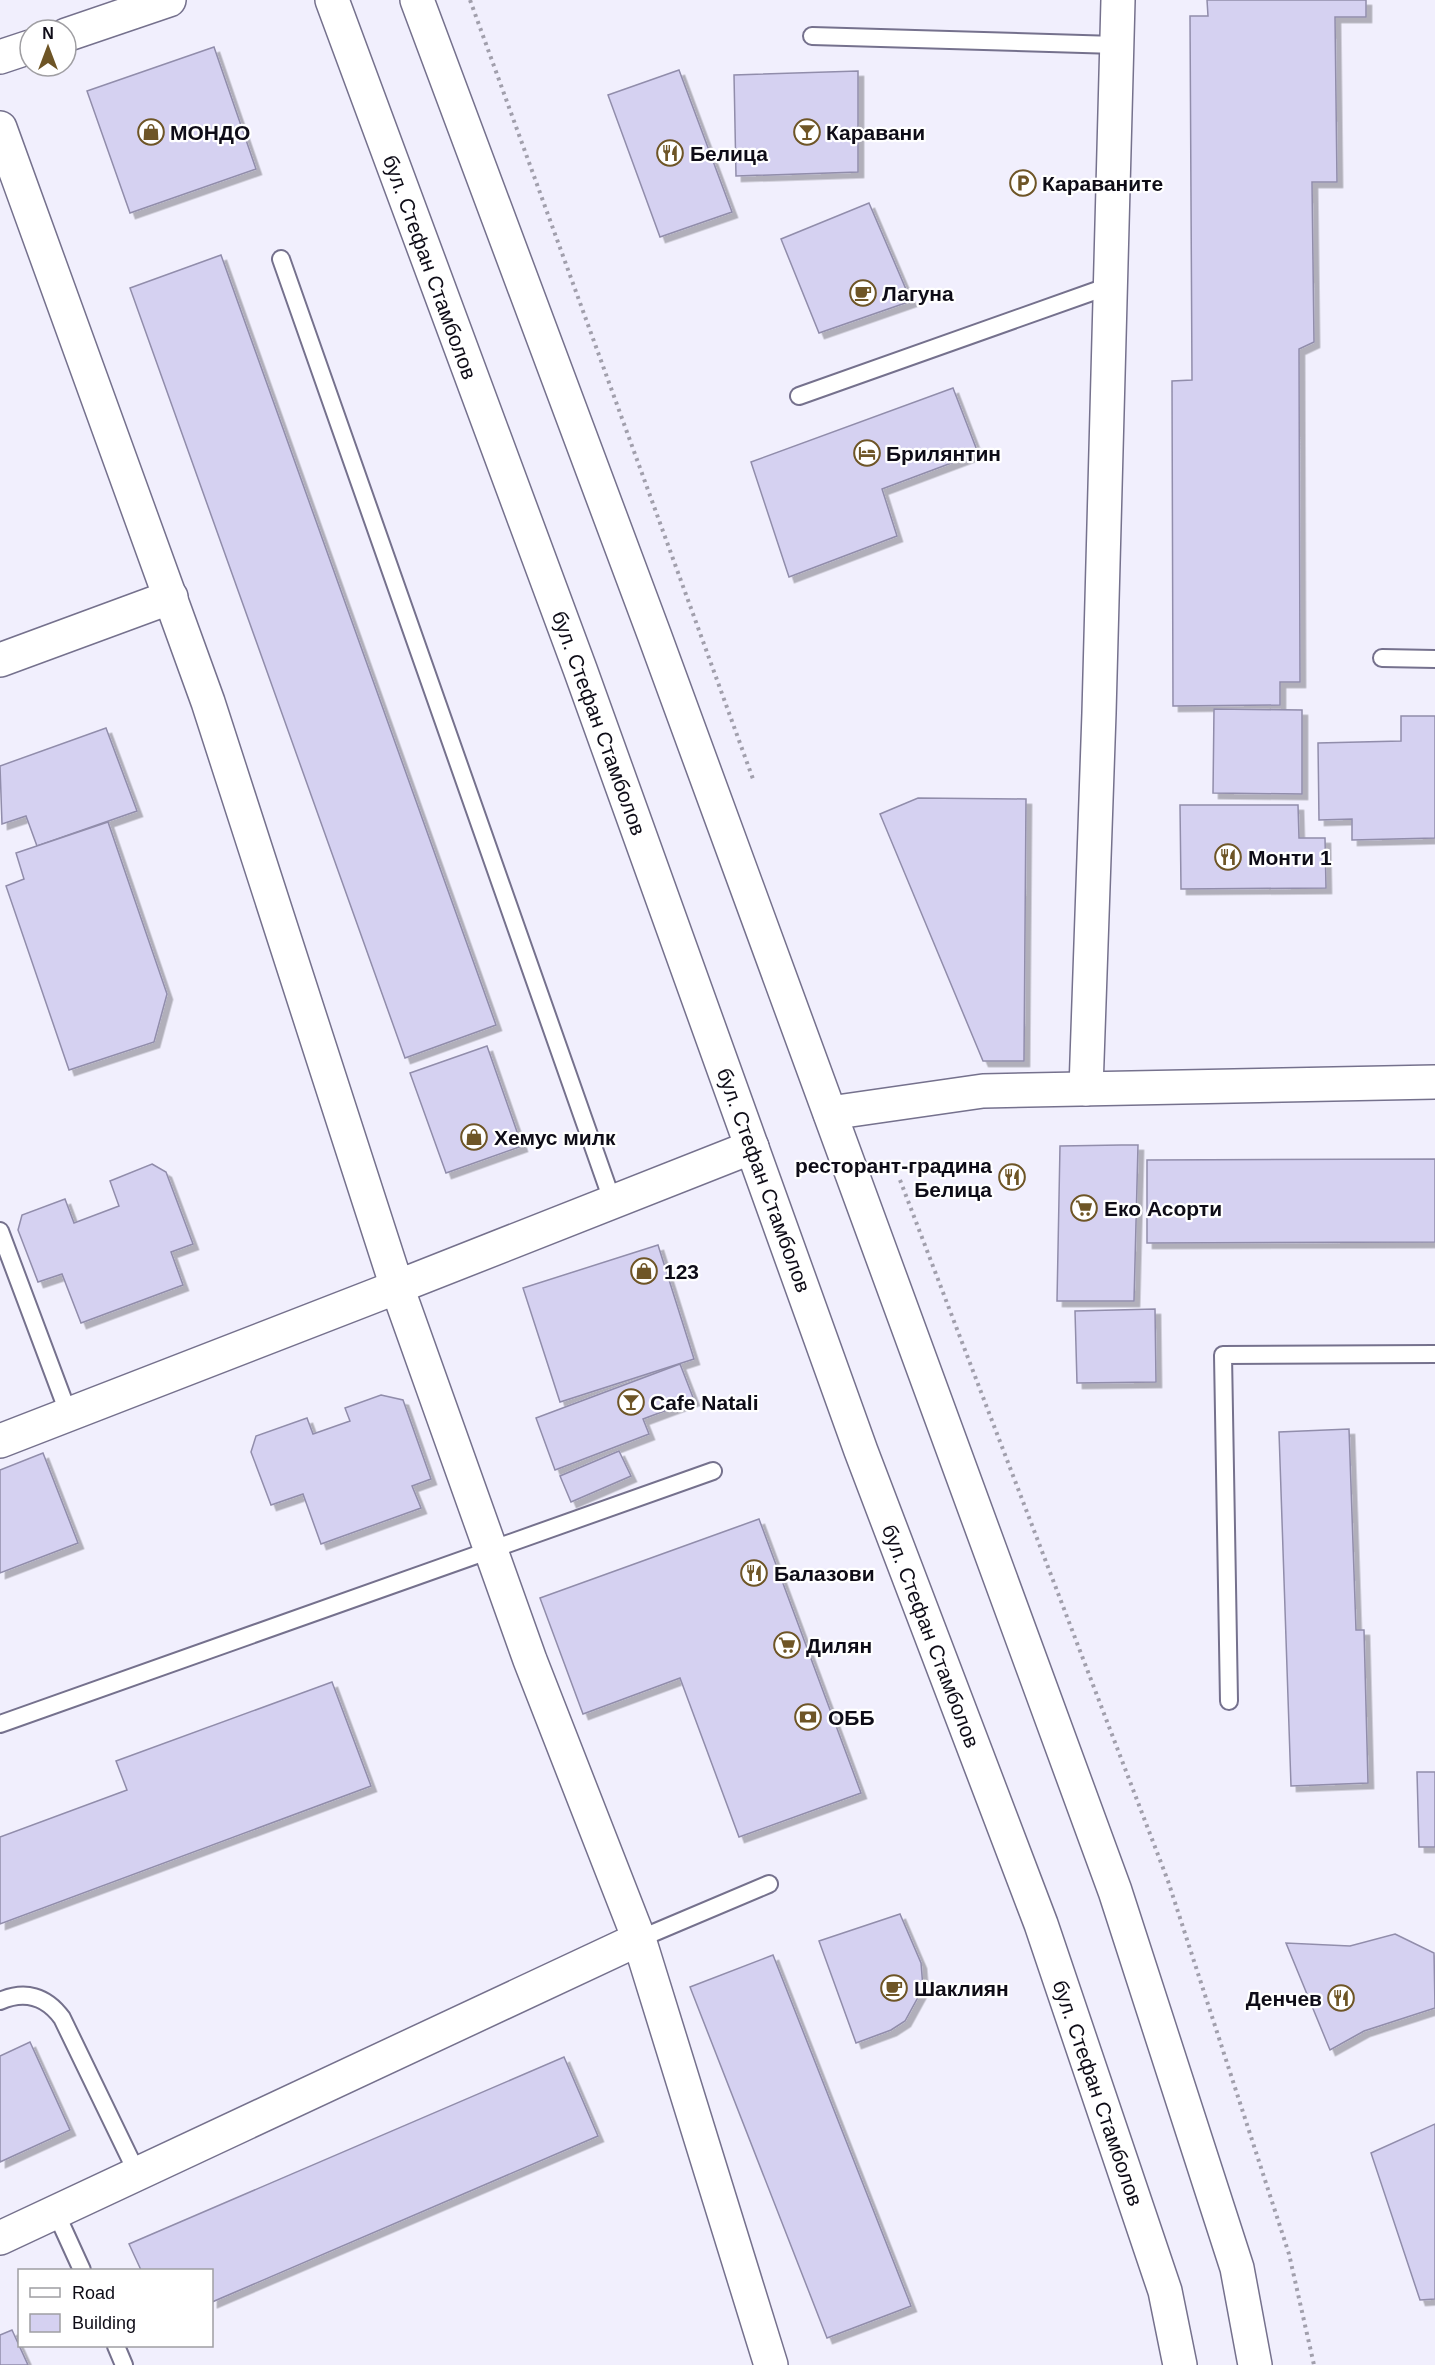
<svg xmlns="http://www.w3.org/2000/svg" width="1435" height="2365" font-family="Helvetica,sans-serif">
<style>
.building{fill:#d5d1f1;stroke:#918dab;stroke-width:1.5;filter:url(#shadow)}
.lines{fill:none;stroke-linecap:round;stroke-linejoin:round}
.service-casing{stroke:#75718d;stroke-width:20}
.minor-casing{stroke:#75718d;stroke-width:36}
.secondary-casing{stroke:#75718d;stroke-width:36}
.path{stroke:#a19fac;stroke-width:4;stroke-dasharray:3 4.5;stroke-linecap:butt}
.service{stroke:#fff;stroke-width:16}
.minor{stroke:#fff;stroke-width:33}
.secondary{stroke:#fff;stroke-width:33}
.labels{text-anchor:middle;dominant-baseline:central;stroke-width:4.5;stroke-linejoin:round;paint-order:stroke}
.poi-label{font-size:21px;font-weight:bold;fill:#0e0c17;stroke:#fff;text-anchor:start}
.street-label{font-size:21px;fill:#0e0c17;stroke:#fff}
</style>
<defs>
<filter id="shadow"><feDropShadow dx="5.5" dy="5.5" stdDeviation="0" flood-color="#0004"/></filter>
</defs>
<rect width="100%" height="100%" fill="#f1effd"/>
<g class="building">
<path d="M1207,0H1366V17H1335L1337,182H1312L1314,342L1299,349L1300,682H1280V705L1173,706L1172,381L1192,380L1190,16H1208Z"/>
<path d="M214,47L256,169L130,213L87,91Z"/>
<path d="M679,70L732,212L660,237L608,95Z"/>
<path d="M858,71V172L736,176L734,75Z"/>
<path d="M869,203L911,301L819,333L781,239Z"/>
<path d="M221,255L496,1025L405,1058L130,288Z"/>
<path d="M953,388L978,453L882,489L897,536L789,577L751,462Z"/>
<path d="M1214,709L1302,710V794L1213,793Z"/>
<path d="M1401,716H1435V838L1352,840V819L1319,820L1318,743L1401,741Z"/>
<path d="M106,728L137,811L37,846L26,816L2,824L0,766Z"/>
<path d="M918,798L1026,799L1024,1061H983L880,814Z"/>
<path d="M1180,805H1298L1299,838H1325L1326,888L1181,889Z"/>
<path d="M108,822L167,994L154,1042L69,1070L6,886L24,879L16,853Z"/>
<path d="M487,1046L522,1146L446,1173L410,1073Z"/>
<path d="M1121,1145H1138L1134,1301H1057L1060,1146Z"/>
<path d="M1435,1159V1242L1147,1243V1160Z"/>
<path d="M152,1164L166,1172L193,1244L171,1252L183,1285L81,1323L62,1274L38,1282L18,1230L22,1215L65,1199L74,1223L119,1206L110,1181Z"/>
<path d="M658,1245L694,1359L560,1402L523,1288Z"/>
<path d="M1155,1309L1156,1382L1077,1383L1075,1311Z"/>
<path d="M680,1364L694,1400L643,1419L649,1434L555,1470L536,1418Z"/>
<path d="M381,1395L403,1400L431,1479L412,1486L421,1508L321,1544L303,1494L271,1505L251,1452L256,1436L307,1418L313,1434L350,1421L345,1408Z"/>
<path d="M1349,1429L1356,1630H1364L1368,1783L1291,1786L1279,1432Z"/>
<path d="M619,1451L631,1476L571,1502L560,1476Z"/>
<path d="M43,1453L78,1543L0,1573V1470Z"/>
<path d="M759,1519L861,1793L739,1837L680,1678L583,1714L540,1598Z"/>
<path d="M332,1682L371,1786L0,1924V1837L127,1790L116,1761Z"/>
<path d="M1417,1772H1435V1847H1419Z"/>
<path d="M900,1914L921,1963L923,1988L905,2021L891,2030L856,2043L819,1941Z"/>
<path d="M1395,1934L1434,1953L1435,2008L1364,2031L1330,2050L1286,1943L1350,1946Z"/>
<path d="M773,1955L911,2306L827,2338L690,1987Z"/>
<path d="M30,2042L70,2130L0,2162V2056Z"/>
<path d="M564,2057L598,2136L212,2302V2270H141L129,2244Z"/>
<path d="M1435,2124V2299L1420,2300L1371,2153Z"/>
<path d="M12,2330L28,2365H0V2335Z"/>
</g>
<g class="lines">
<g class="service-casing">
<g id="service">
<path d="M812,36L1116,45"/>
<path d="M281,259L612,1200"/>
<path d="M799,396L1109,286"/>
<path d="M1382,658L1435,659"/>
<path d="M0,1231L69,1415"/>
<path d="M1229,1701L1223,1355L1435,1354"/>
<path d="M0,1724L713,1471"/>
<path d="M639,1939L769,1884"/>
<path d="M0,2001C25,1990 46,1996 62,2018L138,2175"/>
<path d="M56,2213L82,2270"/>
<path d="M116,2346L124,2365"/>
</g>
</g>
<g class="minor-casing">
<g id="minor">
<path d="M66,35L169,0"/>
<path d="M0,57L30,47"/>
<path d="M0,128L208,702L397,1287L752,1147"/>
<path d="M0,660L171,597"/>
<path d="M1086,1089L1099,713L1118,0"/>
<path d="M830,1113L983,1091L1435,1082"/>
<path d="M0,1441L397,1287L530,1660L639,1939L0,2238"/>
<path d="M639,1939L771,2365"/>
</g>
</g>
<g class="secondary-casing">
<g id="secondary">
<path d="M332,0L580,669L861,1451L1041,1924L1165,2291L1180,2365"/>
<path d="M417,0L654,634L1115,1891L1237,2268L1255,2365"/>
</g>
</g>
<g class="path">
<path d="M470,0L753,779"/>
<path d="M900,1180L1168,1881L1289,2254L1314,2365"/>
</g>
<use href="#service" class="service"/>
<use href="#minor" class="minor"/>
<use href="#secondary" class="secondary"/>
</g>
<defs>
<g id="shop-ring" transform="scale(1.35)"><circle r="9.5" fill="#fff" stroke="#6e5526" stroke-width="1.5"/><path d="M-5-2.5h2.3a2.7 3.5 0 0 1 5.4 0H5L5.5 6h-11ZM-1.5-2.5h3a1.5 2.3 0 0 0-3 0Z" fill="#6e5526"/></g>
<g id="bar-ring" transform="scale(1.35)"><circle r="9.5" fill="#fff" stroke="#6e5526" stroke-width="1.5"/><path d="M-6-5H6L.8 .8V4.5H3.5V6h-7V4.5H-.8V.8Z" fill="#6e5526"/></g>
<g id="restaurant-ring" transform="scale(1.35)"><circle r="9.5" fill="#fff" stroke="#6e5526" stroke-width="1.5"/><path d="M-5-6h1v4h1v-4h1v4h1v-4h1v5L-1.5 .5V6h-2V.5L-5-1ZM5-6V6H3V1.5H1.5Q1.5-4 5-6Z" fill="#6e5526"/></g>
<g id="parking-ring" transform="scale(1.35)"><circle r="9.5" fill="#fff" stroke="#6e5526" stroke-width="1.5"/><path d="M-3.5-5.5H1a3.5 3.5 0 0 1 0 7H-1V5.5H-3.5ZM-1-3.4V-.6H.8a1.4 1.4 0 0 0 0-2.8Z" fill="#6e5526"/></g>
<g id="cafe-ring" transform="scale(1.35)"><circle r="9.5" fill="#fff" stroke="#6e5526" stroke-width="1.5"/><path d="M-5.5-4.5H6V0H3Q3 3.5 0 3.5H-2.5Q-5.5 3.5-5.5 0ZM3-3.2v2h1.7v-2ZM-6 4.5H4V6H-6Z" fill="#6e5526"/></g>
<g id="hotel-ring" transform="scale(1.35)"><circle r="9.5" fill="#fff" stroke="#6e5526" stroke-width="1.5"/><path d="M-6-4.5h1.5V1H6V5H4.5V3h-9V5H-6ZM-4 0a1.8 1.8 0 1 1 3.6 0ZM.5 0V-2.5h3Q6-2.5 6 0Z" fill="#6e5526"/></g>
<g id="supermarket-ring" transform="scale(1.35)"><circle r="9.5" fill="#fff" stroke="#6e5526" stroke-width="1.5"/><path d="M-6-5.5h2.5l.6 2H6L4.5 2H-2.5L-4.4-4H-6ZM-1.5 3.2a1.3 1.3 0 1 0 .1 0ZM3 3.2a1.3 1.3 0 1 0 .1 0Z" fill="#6e5526"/></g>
<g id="bank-ring" transform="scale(1.35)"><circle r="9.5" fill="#fff" stroke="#6e5526" stroke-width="1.5"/><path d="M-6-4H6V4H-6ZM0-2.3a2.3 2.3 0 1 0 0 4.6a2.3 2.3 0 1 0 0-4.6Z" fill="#6e5526"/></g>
</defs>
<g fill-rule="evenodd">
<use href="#shop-ring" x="151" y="132"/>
<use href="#bar-ring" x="807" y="132"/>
<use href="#restaurant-ring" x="670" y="153"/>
<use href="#parking-ring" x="1023" y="183"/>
<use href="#cafe-ring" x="863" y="293"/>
<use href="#hotel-ring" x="867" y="453"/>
<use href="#restaurant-ring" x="1228" y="857"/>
<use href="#shop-ring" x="474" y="1137"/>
<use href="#restaurant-ring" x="1012" y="1177"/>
<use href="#supermarket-ring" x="1084" y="1208"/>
<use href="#shop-ring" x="644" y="1271"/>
<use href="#bar-ring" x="631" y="1402"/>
<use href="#restaurant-ring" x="754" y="1573"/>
<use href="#supermarket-ring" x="787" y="1645"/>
<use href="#bank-ring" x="808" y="1717"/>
<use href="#cafe-ring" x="894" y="1988"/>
<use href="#restaurant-ring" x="1341" y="1998"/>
</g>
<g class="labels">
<g class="poi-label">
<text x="170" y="132">МОНДО</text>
<text x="826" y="132">Каравани</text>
<text x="690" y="153">Белица</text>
<text x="1042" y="183">Караваните</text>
<text x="882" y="293">Лагуна</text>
<text x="886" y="453">Брилянтин</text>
<text x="1248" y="857">Монти 1</text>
<text x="494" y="1137">Хемус милк</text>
<text x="992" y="1165" text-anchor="end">ресторант-градина<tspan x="992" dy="24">Белица</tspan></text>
<text x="1104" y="1208">Еко Асорти</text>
<text x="664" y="1271">123</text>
<text x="650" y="1402">Cafe Natali</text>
<text x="774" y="1573">Балазови</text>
<text x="806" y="1645">Дилян</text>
<text x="828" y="1717">ОББ</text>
<text x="914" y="1988">Шаклиян</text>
<text x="1322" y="1998" text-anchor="end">Денчев</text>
</g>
<g class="street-label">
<text transform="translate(430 267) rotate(70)">бул. Стефан Стамболов</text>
<text transform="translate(599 723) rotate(70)">бул. Стефан Стамболов</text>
<text transform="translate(764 1180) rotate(70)">бул. Стефан Стамболов</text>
<text transform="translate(931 1636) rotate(69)">бул. Стефан Стамболов</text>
<text transform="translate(1098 2093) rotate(71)">бул. Стефан Стамболов</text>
</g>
</g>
<rect x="18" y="2269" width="195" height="78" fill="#ffffff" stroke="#9f9ea2" stroke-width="1.5"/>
<rect x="30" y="2288" width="30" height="9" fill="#ffffff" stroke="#9f9ea2" stroke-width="1.5"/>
<text x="72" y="2299" font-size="18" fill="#0e0c17">Road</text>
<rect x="30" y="2314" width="30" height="18" fill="#d5d1f1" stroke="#9f9ea2" stroke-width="1.5"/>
<text x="72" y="2329" font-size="18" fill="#0e0c17">Building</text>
<g transform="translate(48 48)"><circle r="28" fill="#ffffff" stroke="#9f9ea2" stroke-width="1.5"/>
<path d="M0-4.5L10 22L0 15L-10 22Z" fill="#6e5526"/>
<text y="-9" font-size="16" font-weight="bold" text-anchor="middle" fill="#0e0c17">N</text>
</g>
</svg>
